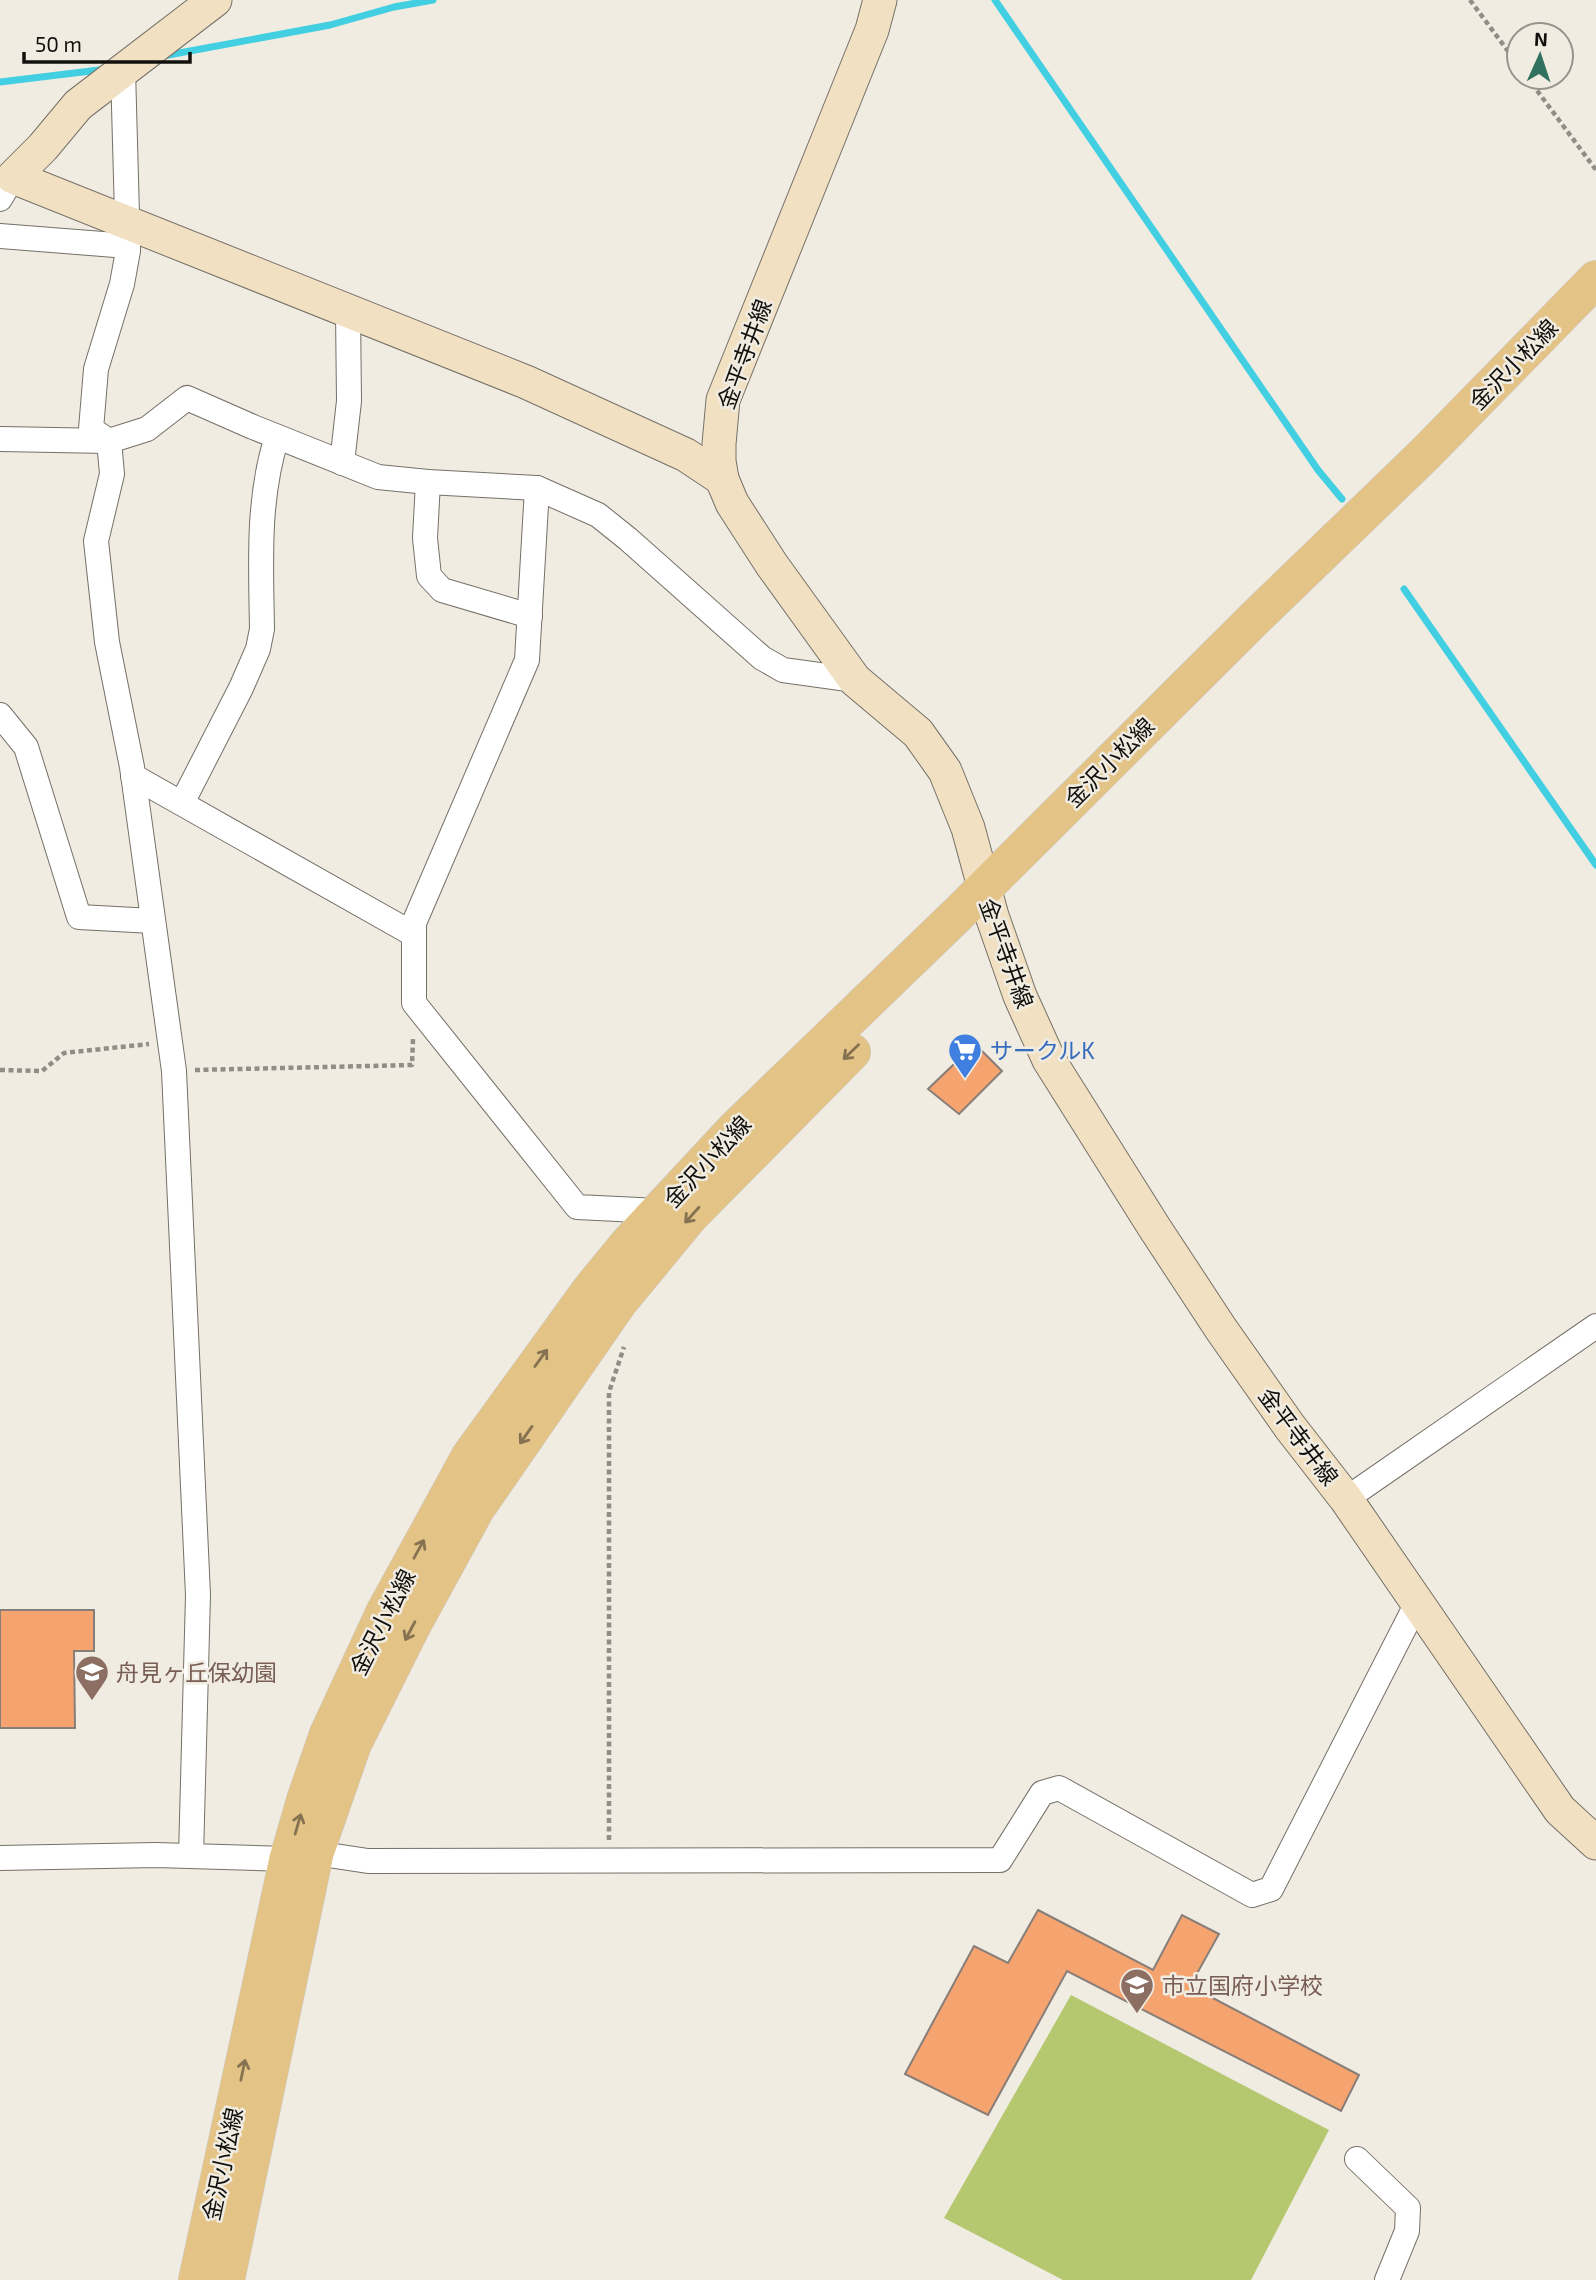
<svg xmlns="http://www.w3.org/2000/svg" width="1596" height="2280" font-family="'Exo 2','Noto Sans JP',sans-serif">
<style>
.green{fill:#b5c76f}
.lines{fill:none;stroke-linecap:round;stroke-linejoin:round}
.stream{stroke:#43cfe2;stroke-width:7}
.building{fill:#f5a36f;stroke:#887e79;stroke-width:2}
.street-casing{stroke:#757068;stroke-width:26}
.secondary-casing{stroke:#757068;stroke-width:35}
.primary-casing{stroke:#cbcaca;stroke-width:38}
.path{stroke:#918d86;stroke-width:4.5;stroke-dasharray:5 3.5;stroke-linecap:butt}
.street{stroke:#fff;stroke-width:24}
.secondary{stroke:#f1e1c2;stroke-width:33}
.primary{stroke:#e3c386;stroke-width:37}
.oneway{stroke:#857250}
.labels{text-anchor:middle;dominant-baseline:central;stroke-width:5;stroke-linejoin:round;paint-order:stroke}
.street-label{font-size:23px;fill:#12100d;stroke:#f1ece2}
.shop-label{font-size:23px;fill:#366cbe;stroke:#f1ece2;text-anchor:start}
.education-label{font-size:23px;fill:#785e54;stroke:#f1ece2;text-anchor:start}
</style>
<rect width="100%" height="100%" fill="#f1ece2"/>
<path class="green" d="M1071,1995L1329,2130L1251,2280H1063L944,2218Z"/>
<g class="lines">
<g class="stream">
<path d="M995,0L1318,470L1342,499"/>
<path d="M163,56L330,25L394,7L433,0"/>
<path d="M0,82L99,70"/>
<path d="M1404,589L1596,865"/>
</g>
</g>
<g class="building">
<path d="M975,1044L1002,1071L959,1114L928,1089Z"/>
<path d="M0,1610H94V1651H74L75,1728H0Z"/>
<path d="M1038,1910L1153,1970L1182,1915L1219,1934L1190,1986L1359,2075L1341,2111L1067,1971L988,2115L905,2074L974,1946L1008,1963Z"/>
</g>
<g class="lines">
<g class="street-casing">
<g id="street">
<path d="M0,199L13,177"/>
<path d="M0,236L128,246"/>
<path d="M0,439L109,441L147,429L187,398L253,427L378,477L428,482L537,488L598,515L628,539L762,658L783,670L855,680"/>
<path d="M109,441L112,474L96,541L107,642L132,767L174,1071L198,1595L191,1856"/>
<path d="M109,441L91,429L96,369L122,284L128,251L123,70"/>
<path d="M342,463L349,401L348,311"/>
<path d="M428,482L425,538L429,576L442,590L530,616"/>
<path d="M537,488L527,660L414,923V1003L577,1207L659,1211"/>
<path d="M0,715L26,747L79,917L153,921"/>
<path d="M133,776L413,934"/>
<path d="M182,803L241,688L258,649L262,629C261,565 257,499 277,437"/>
<path d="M1346,1499L1596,1326"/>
<path d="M315,1853L368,1861L1000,1860L1042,1793L1059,1788L1252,1895L1271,1889L1417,1603"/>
<path d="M0,1858L156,1855L288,1859"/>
<path d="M1357,2159L1408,2208L1407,2231L1387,2280"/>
</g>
</g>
<g class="secondary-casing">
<g id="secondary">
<path d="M215,0L78,105L43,147L13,177L526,382L686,455L722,479"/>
<path d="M880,0L872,30L723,400L719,444V461L722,479L732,503L772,565L855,680L918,733L945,771L968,828L992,916L1020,996L1049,1060L1154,1227L1221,1329L1290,1427L1346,1499L1560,1810L1596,1843"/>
</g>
</g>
<g class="primary-casing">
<g id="primary">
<path d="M197,2280L288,1859L306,1797L328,1734L384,1613L470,1456L591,1289L628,1244L735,1129L958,914L1256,617L1425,454L1596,279"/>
<path d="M226,2280L315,1853L353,1744L411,1628L476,1509L619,1302L690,1216L852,1052"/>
</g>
</g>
<g class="path">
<path d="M1470,0L1519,66"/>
<path d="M1527,77L1596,170"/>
<path d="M0,1070L42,1071L64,1053L149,1044"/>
<path d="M195,1070L412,1065L413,1039"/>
<path d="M609,1840V1392L624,1347"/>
</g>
<use href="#street" class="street"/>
<use href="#secondary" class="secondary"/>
<use href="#primary" class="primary"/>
</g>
<defs><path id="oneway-shaft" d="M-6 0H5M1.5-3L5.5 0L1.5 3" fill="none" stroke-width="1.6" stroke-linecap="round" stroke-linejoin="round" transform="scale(1.75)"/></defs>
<g class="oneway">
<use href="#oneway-shaft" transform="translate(851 1052) rotate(136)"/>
<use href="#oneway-shaft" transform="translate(692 1215) rotate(132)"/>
<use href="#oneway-shaft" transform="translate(541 1358) rotate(-54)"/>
<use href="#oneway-shaft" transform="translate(526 1435) rotate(125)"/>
<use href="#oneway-shaft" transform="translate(419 1549) rotate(-61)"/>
<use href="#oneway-shaft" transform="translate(410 1631) rotate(118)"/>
<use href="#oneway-shaft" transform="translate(298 1824) rotate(-74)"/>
<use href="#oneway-shaft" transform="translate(243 2070) rotate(-78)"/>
</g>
<defs>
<g id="supermarket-pin" transform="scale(1.75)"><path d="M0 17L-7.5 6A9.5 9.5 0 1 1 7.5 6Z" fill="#3f7fe0" stroke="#f1ece2"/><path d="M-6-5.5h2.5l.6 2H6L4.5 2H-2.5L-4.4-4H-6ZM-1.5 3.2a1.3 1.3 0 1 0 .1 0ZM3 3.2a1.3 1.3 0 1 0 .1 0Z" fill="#fff"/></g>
<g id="school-pin" transform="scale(1.75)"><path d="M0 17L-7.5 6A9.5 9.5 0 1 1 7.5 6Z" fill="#8d6e63" stroke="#f1ece2"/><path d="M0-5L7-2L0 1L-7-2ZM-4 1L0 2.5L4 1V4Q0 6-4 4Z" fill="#fff"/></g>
</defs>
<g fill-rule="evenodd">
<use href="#supermarket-pin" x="965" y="1050"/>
<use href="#school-pin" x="92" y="1672"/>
<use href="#school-pin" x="1137" y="1985"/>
</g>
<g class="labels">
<g class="street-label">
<text transform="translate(744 354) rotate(-70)">金平寺井線</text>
<text transform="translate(1513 364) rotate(-46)">金沢小松線</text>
<text transform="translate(1109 762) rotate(-45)">金沢小松線</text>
<text transform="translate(1007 953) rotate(70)">金平寺井線</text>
<text transform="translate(707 1161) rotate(-47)">金沢小松線</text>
<text transform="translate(1299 1436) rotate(53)">金平寺井線</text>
<text transform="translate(382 1622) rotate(-63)">金沢小松線</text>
<text transform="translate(222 2164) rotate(-78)">金沢小松線</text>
</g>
<g class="shop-label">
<text x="990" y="1050">サークルK</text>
</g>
<g class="education-label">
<text x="116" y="1672">舟見ヶ丘保幼園</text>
<text x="1162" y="1985">市立国府小学校</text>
</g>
</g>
<g transform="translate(1540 56) rotate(3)"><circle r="33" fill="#f1ece2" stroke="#98948d" stroke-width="2"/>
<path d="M0-5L12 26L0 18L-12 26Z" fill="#31715f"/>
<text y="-10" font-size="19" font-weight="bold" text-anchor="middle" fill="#12100d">N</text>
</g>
<path d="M24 52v10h166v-10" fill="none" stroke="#12100d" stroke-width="3.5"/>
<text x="35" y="52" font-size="21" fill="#12100d" stroke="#f1ece2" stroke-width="5" paint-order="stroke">50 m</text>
</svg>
